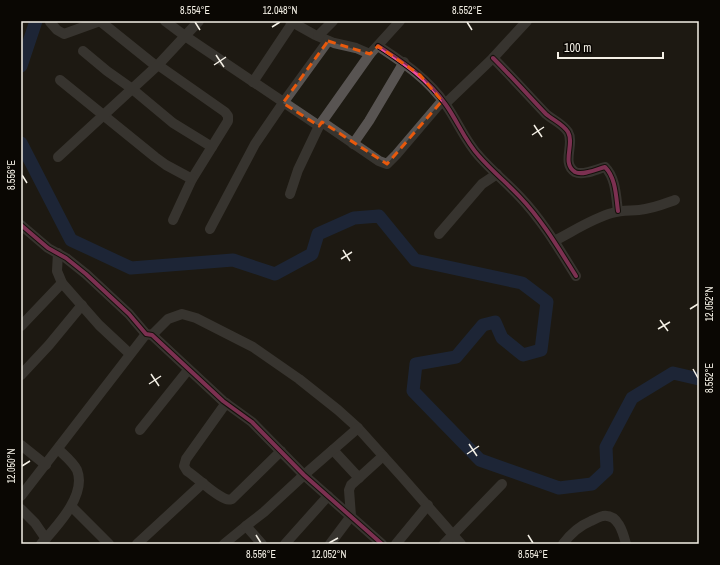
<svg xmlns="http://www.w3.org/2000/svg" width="720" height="565" font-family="'Archivo Narrow',sans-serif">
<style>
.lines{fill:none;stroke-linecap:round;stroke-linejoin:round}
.river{stroke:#1d3463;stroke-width:13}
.minor{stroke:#585452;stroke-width:10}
.cycleway-casing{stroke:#0a0703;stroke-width:6}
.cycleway{stroke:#ef4d9e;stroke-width:4}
.marked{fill:none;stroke:#e8590c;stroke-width:3;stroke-dasharray:8 5;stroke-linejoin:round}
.ticks{fill:none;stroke:#f4f0e6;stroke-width:1.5}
.neatline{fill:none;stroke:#f4f0e6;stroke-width:1.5}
.ticks-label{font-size:10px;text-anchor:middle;fill:#f4f0e6}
</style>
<rect width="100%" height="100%" fill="#1d1a12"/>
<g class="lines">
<g class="river">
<path d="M21,66L36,21"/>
<path d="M21,143L71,240L131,268L233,260L275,274L312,254L318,234L354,218L379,216L415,260L522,283L547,302L541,350L523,355L502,338L495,322L483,325L456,357L416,364L413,391L480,460L559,488L592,484L607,470L606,447L632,398L673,373L699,379"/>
</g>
<g class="minor">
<path d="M100,21L156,66"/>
<path d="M165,21L185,36L319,126"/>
<path d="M290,21L315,35L334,43L356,48L370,54"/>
<path d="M50,22L57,30L64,34L100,21"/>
<path d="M318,36L333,21"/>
<path d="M378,46C404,63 428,79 446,105C458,122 465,141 479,156C492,171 507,183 520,197C542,220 559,249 576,276"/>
<path d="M83,51L107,71L131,88L173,123L212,147"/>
<path d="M493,58C511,76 528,95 546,114C553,120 563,124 568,132C575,144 561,163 575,172C583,176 597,169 605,167C616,178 616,197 618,211"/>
<path d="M158,65L225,112L228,116V121L192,179L173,220"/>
<path d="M60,80L155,157L166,165L192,179"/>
<path d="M253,82L293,22"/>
<path d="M445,104L493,58L527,21"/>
<path d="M322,122L379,161L387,164L396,155L442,101"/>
<path d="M353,144L369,121L404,62"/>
<path d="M58,157L158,65L199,21"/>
<path d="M290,194L298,170L319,126L370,54L400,21"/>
<path d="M21,225L48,248L66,258L86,274L129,314L146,334L152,335L223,401L252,422L304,475L382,544"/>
<path d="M210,229L255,144L283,103L328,41"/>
<path d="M439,234L476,191L482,184L497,174"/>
<path d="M554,241C572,232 593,218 612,213C622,210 630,211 639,210C652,209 664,204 675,200"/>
<path d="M58,253L57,271L62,283L99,325L130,354"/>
<path d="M21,326L62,283"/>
<path d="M152,335L168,319L182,314L196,318L253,347L299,379L338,410L358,428L403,478L461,544"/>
<path d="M21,375L49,345L82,305"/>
<path d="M226,403L186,459L184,466L187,471C198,478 214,495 226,499C228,500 229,500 232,499L281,451"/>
<path d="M140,430L188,370"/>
<path d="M21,445L46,465"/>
<path d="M333,450L359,478"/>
<path d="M21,496L146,334"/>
<path d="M72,507L109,544"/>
<path d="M21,509L35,523L46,539"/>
<path d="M41,544C57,526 87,495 77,470C73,462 64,455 58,449"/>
<path d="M137,544L203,483"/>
<path d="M224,544L246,526"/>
<path d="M262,544L246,526L264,512L304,475L358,428"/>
<path d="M285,544L328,496"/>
<path d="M330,544L351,516L349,490L351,485L383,456"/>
<path d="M396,544L428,505"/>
<path d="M444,544L502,484"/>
<path d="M563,544C571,533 579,526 591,521C595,519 599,517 603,516C618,514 623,532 626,544"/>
</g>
<g class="cycleway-casing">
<g id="cycleway">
<path d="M378,46C404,63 428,79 446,105C458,122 465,141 479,156C492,171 507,183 520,197C542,220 559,249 576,276"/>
<path d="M493,58C511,76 528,95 546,114C553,120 563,124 568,132C575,144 561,163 575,172C583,176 597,169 605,167C616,178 616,197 618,211"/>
<path d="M21,225L48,248L66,258L86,274L129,314L146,334L152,335L223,401L252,422L304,475L382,544"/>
</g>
</g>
<use href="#cycleway" class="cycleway"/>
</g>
<path d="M0 0H720V565H0ZM328,41L370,54L378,46L420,75L442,101L387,164L322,122L319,126L283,103Z" fill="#1d1a12" fill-opacity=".55" fill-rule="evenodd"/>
<path class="marked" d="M328,41L370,54L378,46L420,75L442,101L387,164L322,122L319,126L283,103Z"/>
<path class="ticks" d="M195,22L200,30M467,22L472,30M272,27L280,22M216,55L224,67M214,65L226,57M534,125L542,137M532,135L544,127M22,175L27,183M343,250L350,261M341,259L352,252M690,309L698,304M660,320L668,331M658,329L670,322M693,369L698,378M151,374L159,386M149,384L161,376M469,444L477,456M467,454L479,446M22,466L30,461M256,535L261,543M528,535L533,543M329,543L338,538"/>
<rect width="720" height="565" fill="none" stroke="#0a0703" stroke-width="44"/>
<path d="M558 52v6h105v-6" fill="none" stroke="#f4f0e6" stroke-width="2"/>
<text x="564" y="52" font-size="12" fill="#f4f0e6" stroke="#0a0703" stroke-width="3" paint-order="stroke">100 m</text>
<rect x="22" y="22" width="676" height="521" class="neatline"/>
<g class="ticks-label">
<text x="195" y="14">8.554°E</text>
<text x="280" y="14">12.048°N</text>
<text x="467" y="14">8.552°E</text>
<text transform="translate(11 175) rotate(-90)" y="4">8.556°E</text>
<text transform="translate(709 304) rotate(-90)" y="4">12.052°N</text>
<text transform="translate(709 378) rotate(-90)" y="4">8.552°E</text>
<text transform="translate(11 466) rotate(-90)" y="4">12.050°N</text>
<text x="261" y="558">8.556°E</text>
<text x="329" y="558">12.052°N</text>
<text x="533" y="558">8.554°E</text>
</g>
</svg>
